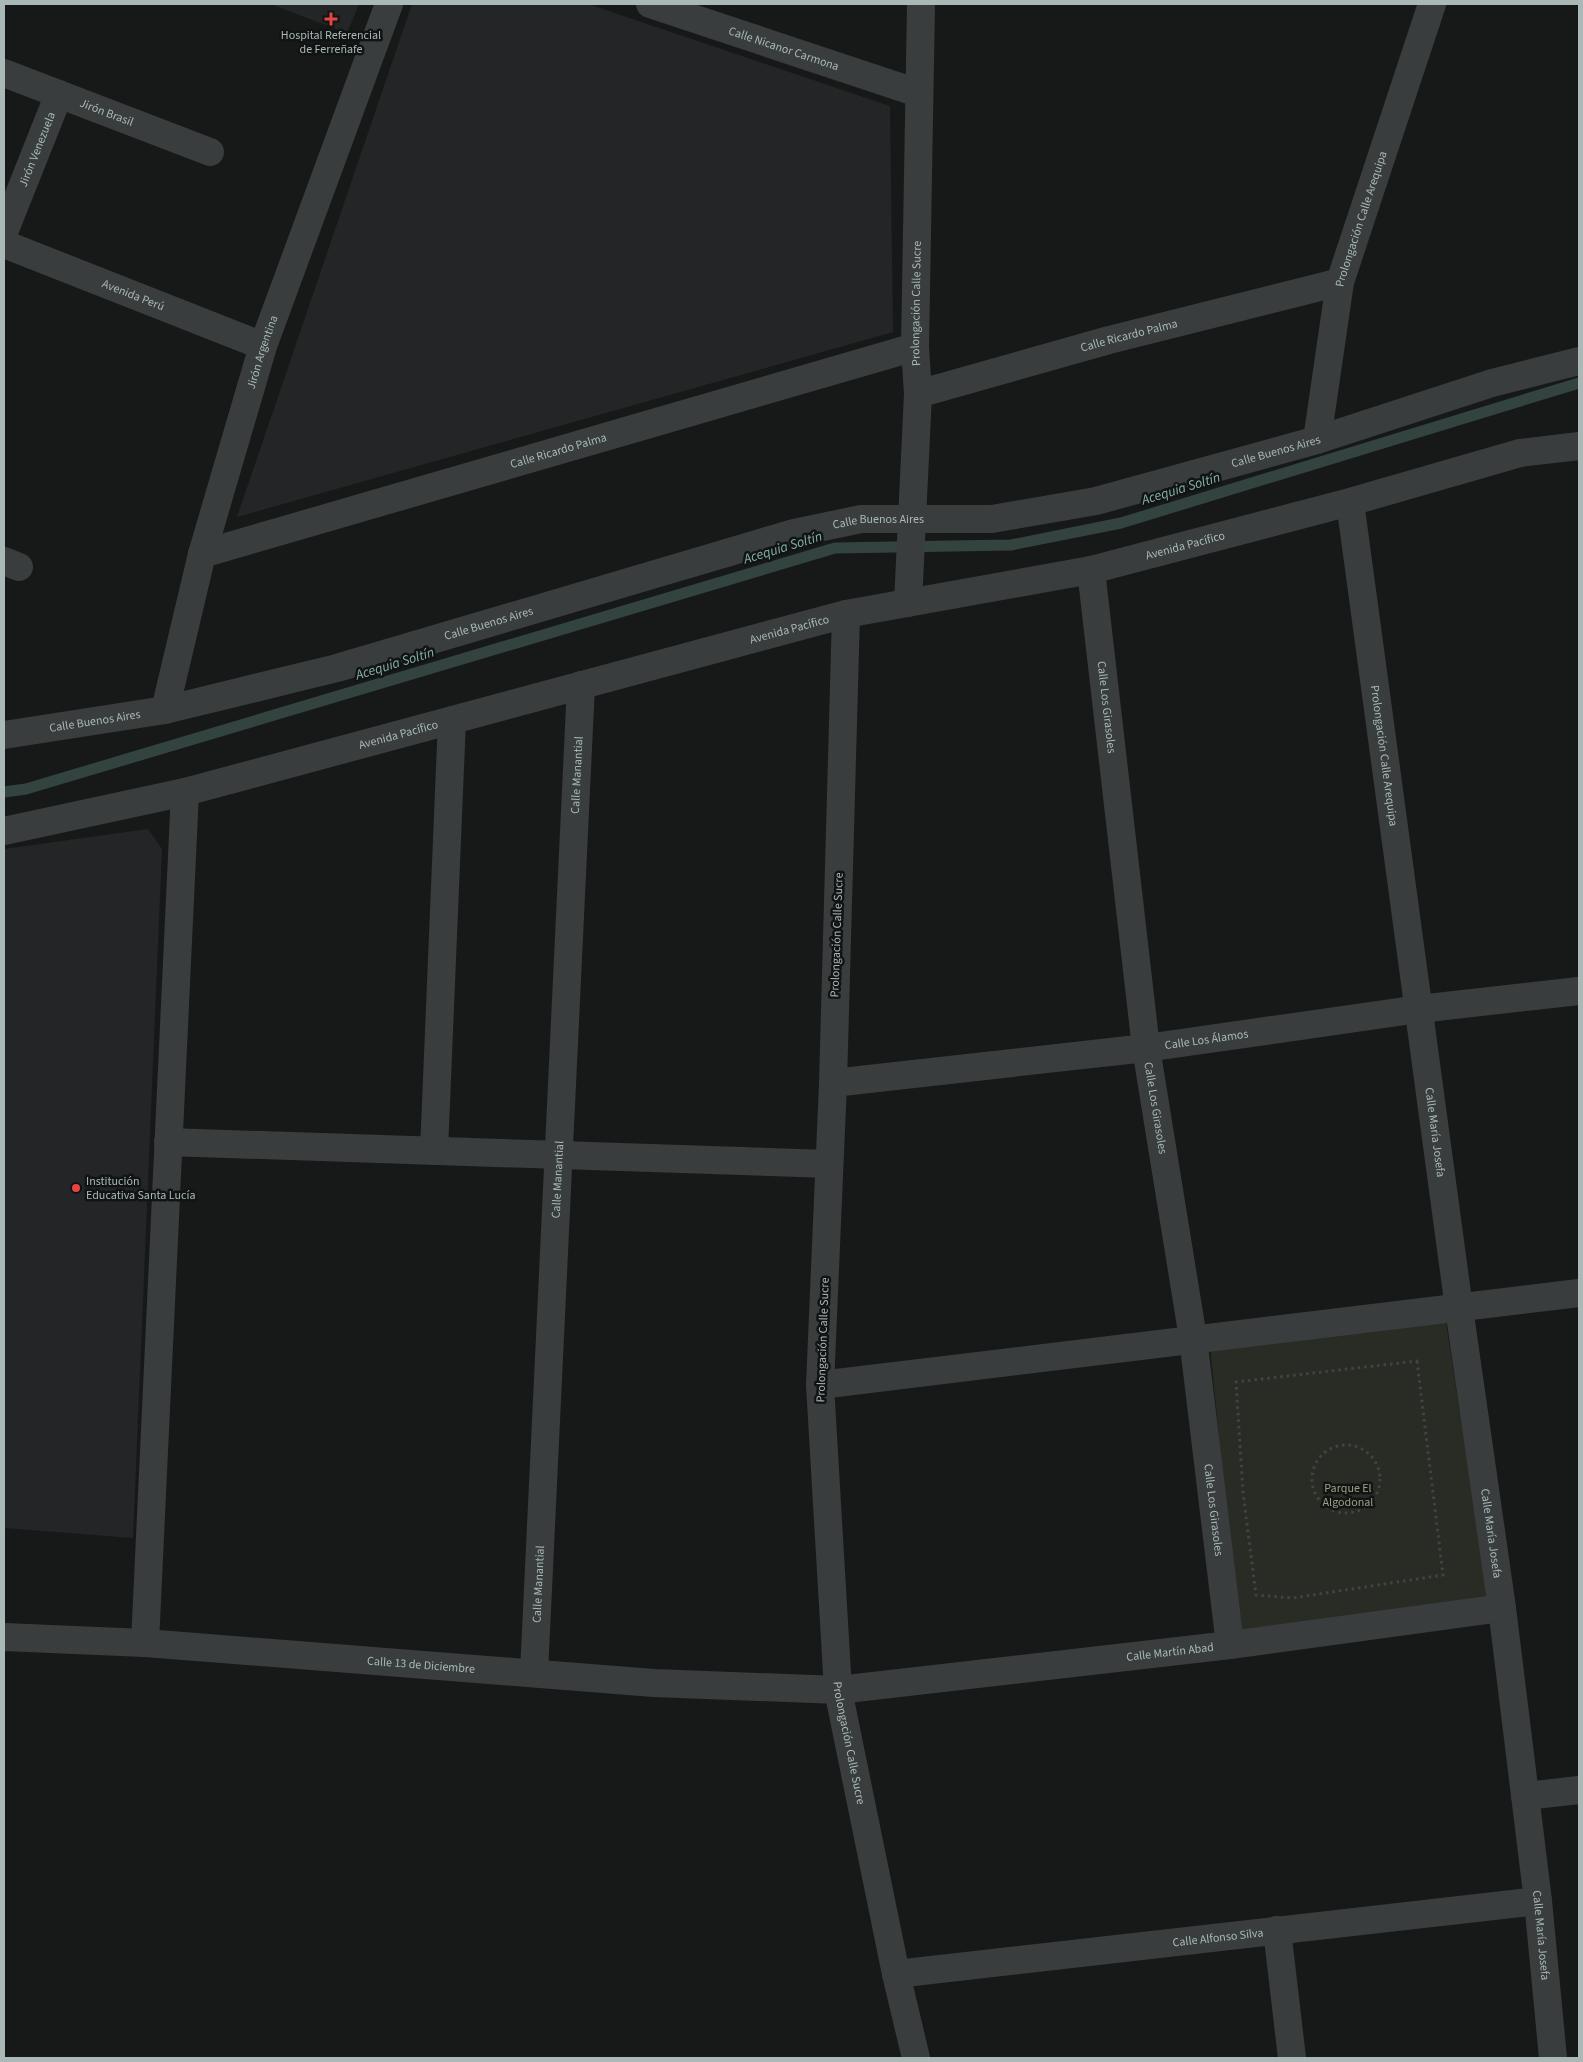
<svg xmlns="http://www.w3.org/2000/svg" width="1583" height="2062" font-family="'Source Sans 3',sans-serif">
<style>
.built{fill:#242526}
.green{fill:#282c24}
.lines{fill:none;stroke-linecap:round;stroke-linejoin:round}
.stream{stroke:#334440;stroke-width:11}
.path{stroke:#3f4545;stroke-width:3;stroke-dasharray:2.5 4;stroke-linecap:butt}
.minor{stroke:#393d3e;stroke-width:28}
.poi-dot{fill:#e74342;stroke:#121414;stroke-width:2}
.labels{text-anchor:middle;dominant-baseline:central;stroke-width:5;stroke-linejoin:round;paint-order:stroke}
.poi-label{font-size:12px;fill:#aab8b8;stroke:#121414}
.street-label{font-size:12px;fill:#aab8b8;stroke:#121414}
.park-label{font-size:12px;fill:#95a283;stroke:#121414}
.water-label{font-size:14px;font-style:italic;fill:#84b1a8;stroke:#121414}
</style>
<rect width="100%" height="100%" fill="#171919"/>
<g class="built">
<path d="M270,4H359L347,33Z"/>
<path d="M412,4H588L890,106L893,332L237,517Z"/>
<path d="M148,829L162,849L133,1538L4,1528V849Z"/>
</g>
<path class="green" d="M1446,1322L1488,1599L1239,1635L1210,1347Z"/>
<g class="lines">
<path class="stream" d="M4,792L26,789L835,548L1011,545L1121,523L1579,383"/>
<g class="path">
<path d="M1417,1361L1443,1575L1293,1598L1256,1595L1243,1492L1236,1382Z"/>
<circle cx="1346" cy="1479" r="34"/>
</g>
<g class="minor">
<path id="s1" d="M650,4L918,93"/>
<path id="s2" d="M4,73L210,152"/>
<path id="s3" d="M4,232L59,94"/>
<path id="s4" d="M4,244L263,346"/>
<path id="s5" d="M918,394L1109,340L1340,282"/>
<path id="s6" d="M1317,440L1340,282L1432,4"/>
<path id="s7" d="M1350,502L1459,1308L1502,1608L1538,1901L1553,2058"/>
<path id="s8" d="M202,554L915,347"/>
<path d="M4,561L19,567"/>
<path id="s9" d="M1091,570L1146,1048L1193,1338L1230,1645"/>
<path id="s10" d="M908,603L918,394L915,347L921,4"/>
<path id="s11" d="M846,614L833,1083L820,1385L838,1690L896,1974L916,2058"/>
<path id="s12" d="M165,710L202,554L263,346L389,4"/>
<path id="s13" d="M4,735L165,710L337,668L794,533L861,519H992L1096,501L1317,440L1492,383L1579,361"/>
<path id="s14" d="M4,831L185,792L846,614L1091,570L1350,502L1520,453L1579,446"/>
<path id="s15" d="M833,1083L1146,1048L1419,1009L1579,991"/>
<path d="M168,1142L829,1164"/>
<path d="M434,1151L452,720"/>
<path d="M820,1385L1579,1293"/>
<path id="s16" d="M4,1637L145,1643L654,1683L838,1690L1230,1645L1502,1608"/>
<path d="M145,1643L185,792"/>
<path id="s17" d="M534,1673L581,685"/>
<path d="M1525,1796L1579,1790"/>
<path d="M1277,1930L1292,2058"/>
<path id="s18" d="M896,1974L1538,1901"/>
</g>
</g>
<g class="poi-dot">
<path d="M328.5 11.5h5v5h5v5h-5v5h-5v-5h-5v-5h5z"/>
<circle cx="76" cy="1188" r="5"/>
</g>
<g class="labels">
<g class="poi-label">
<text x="331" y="35">Hospital Referencial<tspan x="331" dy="14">de Ferreñafe</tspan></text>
<text x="86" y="1181" text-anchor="start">Institución<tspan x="86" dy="14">Educativa Santa Lucía</tspan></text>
</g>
<g class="street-label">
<text stroke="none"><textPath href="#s1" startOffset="141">Calle Nicanor Carmona</textPath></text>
<text stroke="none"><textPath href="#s2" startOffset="110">Jirón Brasil</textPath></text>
<text stroke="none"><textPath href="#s3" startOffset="89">Jirón Venezuela</textPath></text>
<text stroke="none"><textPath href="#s6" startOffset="226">Prolongación Calle Arequipa</textPath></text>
<text stroke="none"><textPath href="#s4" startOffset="139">Avenida Perú</textPath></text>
<text stroke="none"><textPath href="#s10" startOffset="300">Prolongación Calle Sucre</textPath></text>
<text stroke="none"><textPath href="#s5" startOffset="219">Calle Ricardo Palma</textPath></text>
<text stroke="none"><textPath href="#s12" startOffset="371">Jirón Argentina</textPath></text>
<text stroke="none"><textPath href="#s8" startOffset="371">Calle Ricardo Palma</textPath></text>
<text stroke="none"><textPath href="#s13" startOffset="1308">Calle Buenos Aires</textPath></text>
<text stroke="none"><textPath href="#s13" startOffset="902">Calle Buenos Aires</textPath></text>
<text stroke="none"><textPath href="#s14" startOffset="1216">Avenida Pacífico</textPath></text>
<text stroke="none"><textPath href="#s13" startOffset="498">Calle Buenos Aires</textPath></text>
<text stroke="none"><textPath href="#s14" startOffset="811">Avenida Pacífico</textPath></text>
<text stroke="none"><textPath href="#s9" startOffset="138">Calle Los Girasoles</textPath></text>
<text stroke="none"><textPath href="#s13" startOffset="92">Calle Buenos Aires</textPath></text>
<text stroke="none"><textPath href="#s14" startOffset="406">Avenida Pacífico</textPath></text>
<text stroke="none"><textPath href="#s7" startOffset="256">Prolongación Calle Arequipa</textPath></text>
<text stroke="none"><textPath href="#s17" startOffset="899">Calle Manantial</textPath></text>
<text transform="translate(837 935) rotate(-88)">Prolongación Calle Sucre</text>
<text stroke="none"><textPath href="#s15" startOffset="376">Calle Los Álamos</textPath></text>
<text stroke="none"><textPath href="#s9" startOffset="542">Calle Los Girasoles</textPath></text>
<text stroke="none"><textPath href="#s7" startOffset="636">Calle María Josefa</textPath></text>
<text stroke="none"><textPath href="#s17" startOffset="494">Calle Manantial</textPath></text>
<text transform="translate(823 1340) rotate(-88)">Prolongación Calle Sucre</text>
<text stroke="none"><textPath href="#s9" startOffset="948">Calle Los Girasoles</textPath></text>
<text stroke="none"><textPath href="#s7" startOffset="1041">Calle María Josefa</textPath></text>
<text stroke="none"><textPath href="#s17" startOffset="89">Calle Manantial</textPath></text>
<text stroke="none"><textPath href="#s16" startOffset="1170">Calle Martín Abad</textPath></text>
<text stroke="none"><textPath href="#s16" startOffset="418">Calle 13 de Diciembre</textPath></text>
<text stroke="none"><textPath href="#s11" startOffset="1131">Prolongación Calle Sucre</textPath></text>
<text stroke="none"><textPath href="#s7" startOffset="1446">Calle María Josefa</textPath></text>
<text stroke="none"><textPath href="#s18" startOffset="324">Calle Alfonso Silva</textPath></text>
</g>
<g class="park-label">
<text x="1348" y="1488">Parque El<tspan x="1348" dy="14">Algodonal</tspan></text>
</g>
<g class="water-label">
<text transform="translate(1181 489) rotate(-17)">Acequia Soltín</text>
<text transform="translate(783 548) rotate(-17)">Acequia Soltín</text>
<text transform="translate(395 664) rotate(-17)">Acequia Soltín</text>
</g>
</g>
<rect width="1583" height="2062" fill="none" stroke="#aab8b8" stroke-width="10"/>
</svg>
